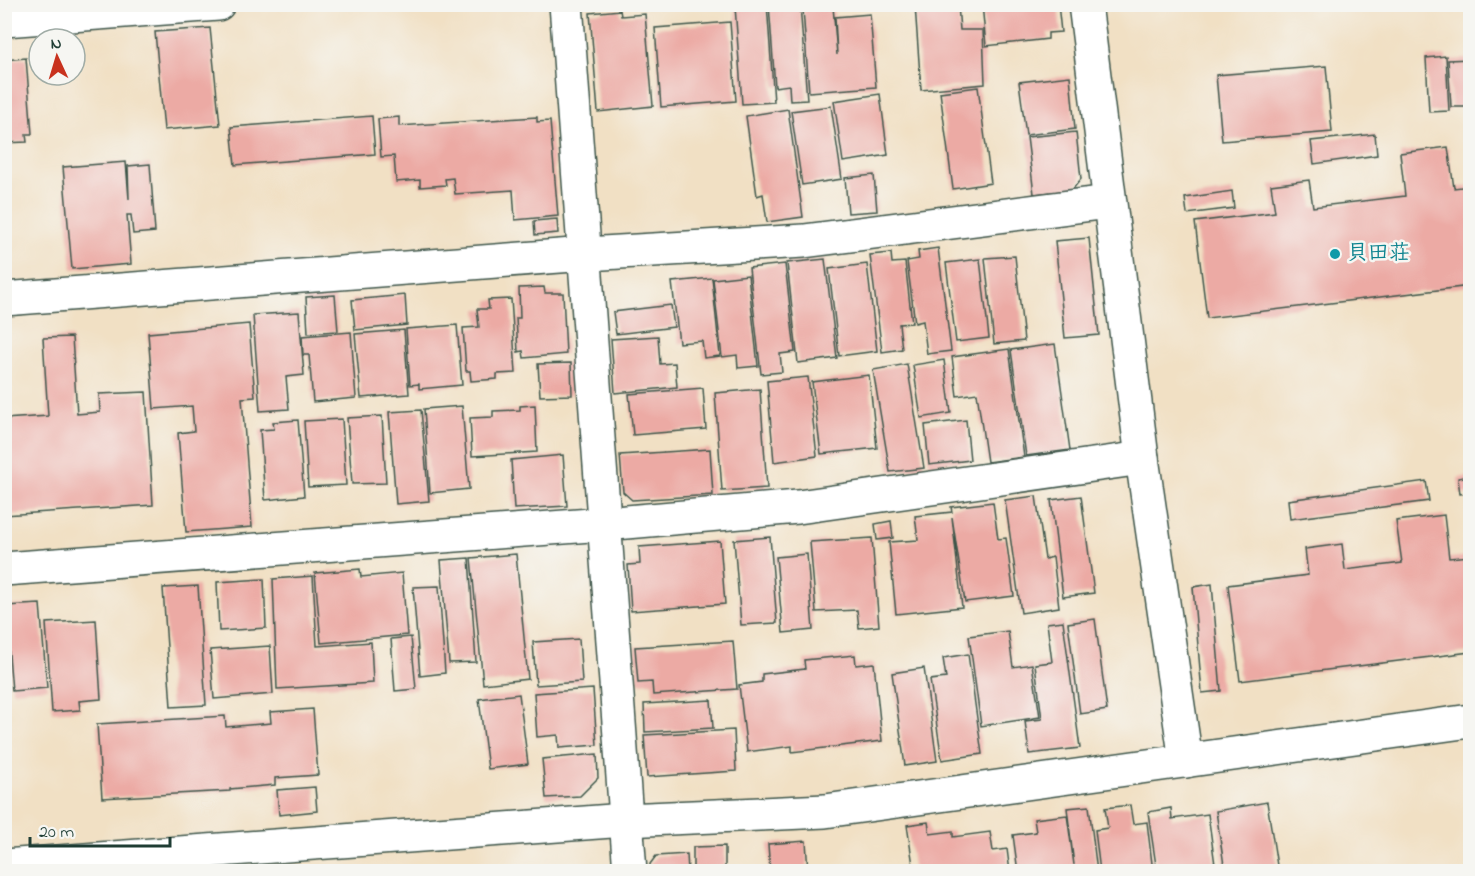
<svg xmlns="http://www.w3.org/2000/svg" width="1475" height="876" font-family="'Indie Flower','Klee One',sans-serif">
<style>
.building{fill:#ecaaa4}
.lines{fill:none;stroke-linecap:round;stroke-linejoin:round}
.street-casing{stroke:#3e554a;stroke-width:36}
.street{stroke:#fff;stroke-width:33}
.culture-dot{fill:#0f9aa8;stroke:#f6f6f2;stroke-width:2}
.labels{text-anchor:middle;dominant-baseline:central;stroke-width:5;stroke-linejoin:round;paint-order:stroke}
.culture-label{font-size:21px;font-weight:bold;fill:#0d838f;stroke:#f6f6f2;text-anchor:start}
</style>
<rect width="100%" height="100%" fill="#f6f6f2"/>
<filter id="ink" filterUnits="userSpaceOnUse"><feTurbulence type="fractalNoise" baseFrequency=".0167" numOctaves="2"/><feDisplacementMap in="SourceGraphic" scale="12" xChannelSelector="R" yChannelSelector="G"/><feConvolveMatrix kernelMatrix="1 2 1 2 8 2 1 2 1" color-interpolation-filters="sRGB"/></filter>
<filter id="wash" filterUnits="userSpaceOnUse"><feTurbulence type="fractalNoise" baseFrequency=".008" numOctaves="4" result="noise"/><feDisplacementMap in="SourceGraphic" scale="24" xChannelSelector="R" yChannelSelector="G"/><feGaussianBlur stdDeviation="1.35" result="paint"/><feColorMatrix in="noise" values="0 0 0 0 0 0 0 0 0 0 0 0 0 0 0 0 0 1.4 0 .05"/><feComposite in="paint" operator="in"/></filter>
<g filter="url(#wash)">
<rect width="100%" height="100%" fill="#f1e0c4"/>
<g id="blocks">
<g class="building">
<path d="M767,4L774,102L742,104L735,6Z"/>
<path d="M769,4H800L807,100L790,101L789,85L775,87Z"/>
<path d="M982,4H1058L1061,32L1048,33V39L986,46Z"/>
<path d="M915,5H958L960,30H983L985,84L921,90Z"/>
<path d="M833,6L837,55L835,17L870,14L876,87L809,92L803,9Z"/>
<path d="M620,10L621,16L645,14L653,106L598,112L590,13Z"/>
<path d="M730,22L736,101L661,107L655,28Z"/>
<path d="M210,28L220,125L164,130L155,32Z"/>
<path d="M1446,56L1449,111L1429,112L1426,58Z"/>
<path d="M26,58L32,134H26L27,142L4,143V60Z"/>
<path d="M1470,59V107H1451L1448,60Z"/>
<path d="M1326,66L1332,132L1222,141L1216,75Z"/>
<path d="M1070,76L1075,129L1026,135L1019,82Z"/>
<path d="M978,87L991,183L953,189L940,92Z"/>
<path d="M880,94L888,155L843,162L834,101Z"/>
<path d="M831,106L842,179L802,185L791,111Z"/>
<path d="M788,109L803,217L767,222L763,194L757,196L746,116Z"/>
<path d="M372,116L375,154L235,165L231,127Z"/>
<path d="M399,117V126L537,117V122L550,121L558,216L515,220L513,190L455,194L453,178L445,179L446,185L420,187V180L396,182L394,156L381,157L378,119Z"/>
<path d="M1076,132L1081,179L1072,190L1034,194L1027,137Z"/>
<path d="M1375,134L1377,155L1314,164L1311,141Z"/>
<path d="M1448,147L1454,188L1470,186V286L1207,318L1195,222L1275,212L1271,185L1309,180L1313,207L1405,196L1400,153Z"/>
<path d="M126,162L129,199L128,166L150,164L155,232L133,234L131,215H127L131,264L72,269L63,167Z"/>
<path d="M874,175L877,211L848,213L845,178Z"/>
<path d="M1232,191L1234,208L1187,214L1185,198Z"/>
<path d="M557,219L558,233L535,235L534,221Z"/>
<path d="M1089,238L1099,335L1065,338L1055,241Z"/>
<path d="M938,248L951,351L927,354L923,321L915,323L907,261L919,259L918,251Z"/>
<path d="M891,253L892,263L905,262L912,323L899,324L902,349L882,352L870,255Z"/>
<path d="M1015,256L1024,341L994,344L985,258Z"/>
<path d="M825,259L837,358L798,363L787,263Z"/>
<path d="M980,259L989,338L956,342L946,263Z"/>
<path d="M785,264L795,352L780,354L782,372L761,374L749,268Z"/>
<path d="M867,264L877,351L839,356L829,269Z"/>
<path d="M748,275L758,366L738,368L737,355L722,357L713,279Z"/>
<path d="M712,278L720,356L704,358L702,341L679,343L672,282Z"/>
<path d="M544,287L545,293H563L566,354L524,358L523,351L518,352L516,318H520L519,288Z"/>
<path d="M335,295L338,331L308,333L306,297Z"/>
<path d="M405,295L407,325L355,330L352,300Z"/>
<path d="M511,299L516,373L497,374V379L471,381L470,371H466L463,328L479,327L477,309H489L488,300Z"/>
<path d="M671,305L674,327L616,334L613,312Z"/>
<path d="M299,312L304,375L286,377L289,409L260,411L253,315Z"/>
<path d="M249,324L255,397L242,398L252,527L186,532L178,433L194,431L192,406L154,409L148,333Z"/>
<path d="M457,325L462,385L419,389V384L410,385L406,329Z"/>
<path d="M404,330L409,394L361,398L355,334Z"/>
<path d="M351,332L356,398L313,402L309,355H303L302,336Z"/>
<path d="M658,336L660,364L675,363L677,387L615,393L611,339Z"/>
<path d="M72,337L77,414L100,412L99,394L146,392L153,505L4,515V419L48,416L43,338Z"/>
<path d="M1055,344L1070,450L1026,456L1011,350Z"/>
<path d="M1009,349L1024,457L987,462L977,393L957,396L952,357Z"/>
<path d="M944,360L951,413L921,418L913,365Z"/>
<path d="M571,363L572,395L540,396L538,364Z"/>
<path d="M907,364L924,468L890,472L873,370Z"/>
<path d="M869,375L877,448L821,454L812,382Z"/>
<path d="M808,377L817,456L774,462L767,381Z"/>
<path d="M703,388L706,429L633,435L629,394Z"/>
<path d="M760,389L767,488L722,491L715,393Z"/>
<path d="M535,405L537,452L472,456L470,418L493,417V411L520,410V406Z"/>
<path d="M462,406L469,489L430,493L424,409Z"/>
<path d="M421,410L429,501L396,504L389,412Z"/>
<path d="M382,416L386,483L352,484L347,418Z"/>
<path d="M342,419L346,485L308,487L304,421Z"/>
<path d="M298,420L304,496L265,500L260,430L274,429L273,422Z"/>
<path d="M966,420L970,460L929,465L925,425Z"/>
<path d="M710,449L713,495L632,500L623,492L620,455Z"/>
<path d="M563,455L567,506L514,509L511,460Z"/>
<path d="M1470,476V493L1460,494L1458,478Z"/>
<path d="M1426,481L1429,501L1290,519L1288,500Z"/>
<path d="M1036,496L1045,559L1053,557L1059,607L1021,613L1005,500Z"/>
<path d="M1081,496L1094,593L1063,597L1051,500Z"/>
<path d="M993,502L998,539L1006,538L1014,596L965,602L952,517L962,607L896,614L889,542L918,540L915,516L952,512L951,507Z"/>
<path d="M1444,515L1449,558L1470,556V652L1240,681L1228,585L1308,575L1305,549L1342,544L1345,570L1402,563L1396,521Z"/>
<path d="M891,521L893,538L877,540L875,524Z"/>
<path d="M770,537L777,623L741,625L734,540Z"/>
<path d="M872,538L879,626L859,628L857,610L816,612L810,542Z"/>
<path d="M720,541L725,604L631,611L628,565L640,564L639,547Z"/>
<path d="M516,554L528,679L483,684L471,558Z"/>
<path d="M807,554L813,630L783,633L776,557Z"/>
<path d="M469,558L476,662L449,663L441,560Z"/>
<path d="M360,569L361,577L402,573L407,635L321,643L315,573Z"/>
<path d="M313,576L317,646L371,642L373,683L277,689L273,579Z"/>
<path d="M264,579L266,628L219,631L217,582Z"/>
<path d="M1212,584L1221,691L1202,693L1193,587Z"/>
<path d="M198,586L206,705L171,707L163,588Z"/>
<path d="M439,586L445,673L420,676L413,587Z"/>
<path d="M40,604L47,688L12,691L5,606Z"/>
<path d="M1095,619L1107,710L1080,714L1068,623Z"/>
<path d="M96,620L101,699L79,701L80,710L52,712L46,623Z"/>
<path d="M1063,621L1080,748L1029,754L1025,721L1042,719L1035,664L1052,662L1047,623Z"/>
<path d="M1008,631L1013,667L1032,664L1040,717L981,726L969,636Z"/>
<path d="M411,637L416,689L395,691L391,639Z"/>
<path d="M579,639L582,682L536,685L533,642Z"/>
<path d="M733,641L737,689L653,695L652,682L638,683L635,647Z"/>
<path d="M270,646L273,694L214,699L210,650Z"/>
<path d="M968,654L982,754L942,760L930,680L946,678L943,658Z"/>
<path d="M855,655L856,665L874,663L882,741L792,752V746L747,752L739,685L762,682V674L805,669L804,660Z"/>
<path d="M924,668L937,761L905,766L892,673Z"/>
<path d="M4,671H6L7,690L4,691Z"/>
<path d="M593,689L597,745L559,748L558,735L537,737L534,693Z"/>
<path d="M519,694L528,764L488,769L479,699Z"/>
<path d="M711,700L713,728L645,732L644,704Z"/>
<path d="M313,709L318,775L275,778V785L230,789V791L102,798L97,724L225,716L226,727L271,723L270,712Z"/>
<path d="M734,730L736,771L647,777L644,735Z"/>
<path d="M597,754L598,778L580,796L546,798L542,759Z"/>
<path d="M315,787L317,811L279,815L277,790Z"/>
<path d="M1267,802L1278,872H1225L1216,811Z"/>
<path d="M1130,805L1133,824L1147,822L1153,872H1100L1095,830L1108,828L1105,808Z"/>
<path d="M1089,806L1097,872H1018L1013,835L1036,832L1034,819L1067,815L1074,865L1067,808Z"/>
<path d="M1171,808L1172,819L1208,814L1216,872H1157L1148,812Z"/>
<path d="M928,822L930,834L953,831V837L990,832L993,851L1007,849L1010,872H914L907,825Z"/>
<path d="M806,841L808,872H770L768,844Z"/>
<path d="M725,846V872H693V847Z"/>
<path d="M687,854L688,872H650V864L656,856Z"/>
</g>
</g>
</g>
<g filter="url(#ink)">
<use href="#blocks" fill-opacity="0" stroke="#3e554a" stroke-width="1.5"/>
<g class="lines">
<g class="street-casing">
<g id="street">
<path d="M566,4L630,872"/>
<path d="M1085,4L1142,458L1186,761"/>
<path d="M4,20L218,4"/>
<path d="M4,299L586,254L804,241L1108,202"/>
<path d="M4,569L604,524L798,507L1142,458"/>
<path d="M4,866L625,820L825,811L1470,721"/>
</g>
</g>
<use href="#street" class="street"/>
</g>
</g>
<circle class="culture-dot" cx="1335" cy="254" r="6"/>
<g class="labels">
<g class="culture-label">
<text x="1347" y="254">貝田荘</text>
</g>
</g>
<rect width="1475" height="876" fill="none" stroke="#f6f6f2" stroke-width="24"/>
<g transform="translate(57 57) rotate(356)"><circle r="28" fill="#f6f6f2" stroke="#a0aca6" stroke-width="1.5"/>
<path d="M0-4.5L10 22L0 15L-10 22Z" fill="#c8321e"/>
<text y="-9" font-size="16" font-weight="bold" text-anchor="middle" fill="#1f3d34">N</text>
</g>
<path d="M30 837v9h140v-9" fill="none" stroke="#1f3d34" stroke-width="3"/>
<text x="39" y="837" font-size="18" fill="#1f3d34" stroke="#f6f6f2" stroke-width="4.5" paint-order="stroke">20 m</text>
</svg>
